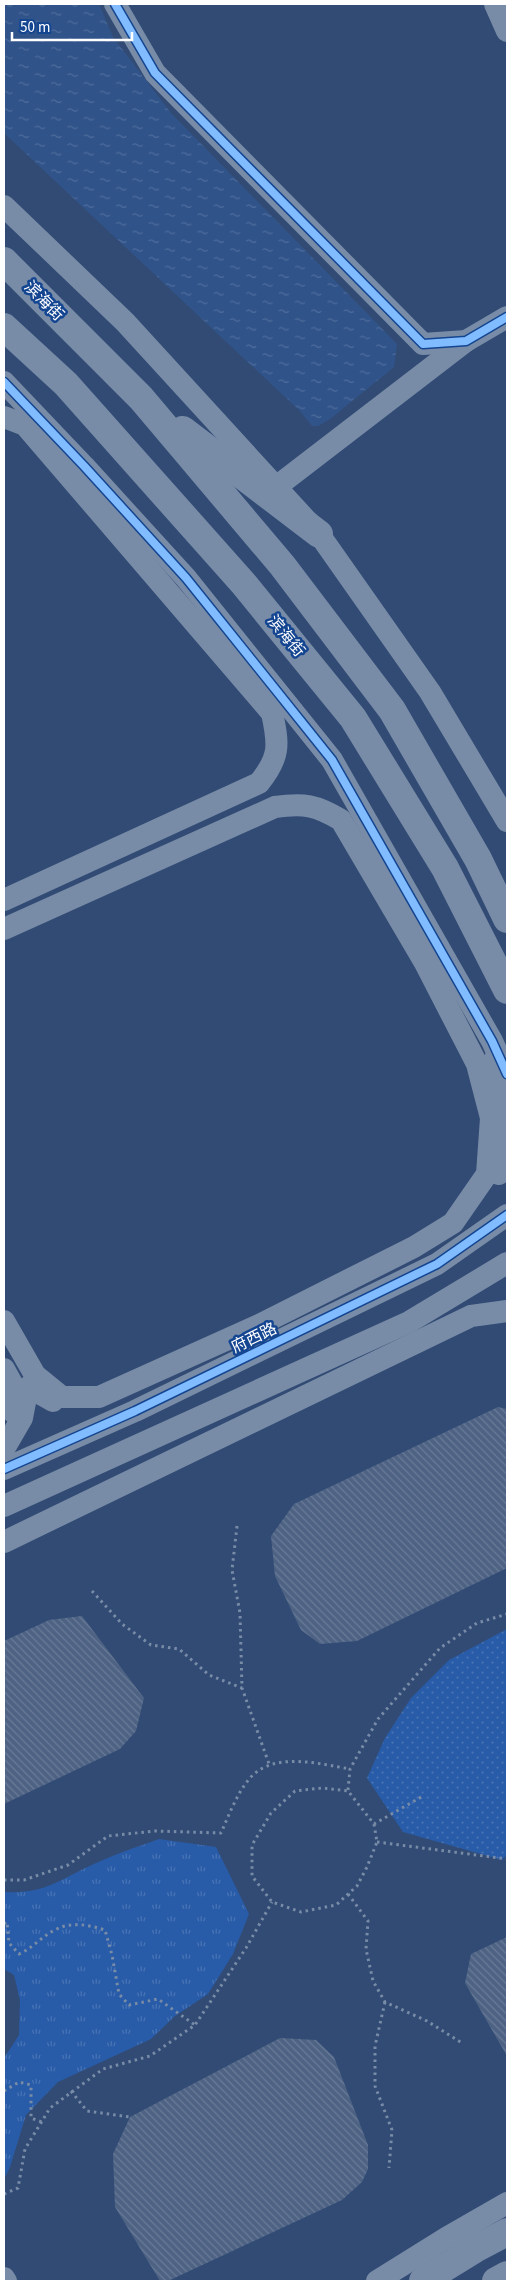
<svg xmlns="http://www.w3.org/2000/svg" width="511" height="2285" font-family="'Source Sans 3','Noto Sans SC',sans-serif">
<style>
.grass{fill:url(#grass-tufts)}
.park{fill:url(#park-dots)}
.water{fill:url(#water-ripples)}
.building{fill:url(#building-back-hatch)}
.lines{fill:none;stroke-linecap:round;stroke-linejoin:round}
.path{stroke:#798ca7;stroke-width:3;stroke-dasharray:2.5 4;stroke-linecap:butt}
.minor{stroke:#798ca7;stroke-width:22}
.major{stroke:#788ba7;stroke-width:28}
.cycleway-casing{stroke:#144591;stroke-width:11}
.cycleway{stroke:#80bcff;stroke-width:8}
.labels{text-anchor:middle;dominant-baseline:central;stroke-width:5;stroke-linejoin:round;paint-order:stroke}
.street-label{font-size:16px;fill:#fff;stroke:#144591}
</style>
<defs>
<pattern id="grass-tufts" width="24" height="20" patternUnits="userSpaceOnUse" patternTransform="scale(1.25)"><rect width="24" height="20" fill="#285ba8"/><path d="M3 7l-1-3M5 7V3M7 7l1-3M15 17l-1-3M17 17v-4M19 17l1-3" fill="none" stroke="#4874b5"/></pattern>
<pattern id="park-dots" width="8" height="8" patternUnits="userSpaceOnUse" patternTransform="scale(1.25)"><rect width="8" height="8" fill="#285ba8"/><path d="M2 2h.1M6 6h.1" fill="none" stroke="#4874b5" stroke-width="1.8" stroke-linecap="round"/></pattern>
<pattern id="water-ripples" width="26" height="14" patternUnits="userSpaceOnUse" patternTransform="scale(1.25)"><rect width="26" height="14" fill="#30538a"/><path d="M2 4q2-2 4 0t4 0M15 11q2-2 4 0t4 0" fill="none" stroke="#4f6d9c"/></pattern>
<pattern id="building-back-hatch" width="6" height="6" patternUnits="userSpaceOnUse" patternTransform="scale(1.25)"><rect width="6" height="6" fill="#4e6384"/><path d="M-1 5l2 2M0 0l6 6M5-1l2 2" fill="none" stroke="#697a96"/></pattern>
</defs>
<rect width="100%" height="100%" fill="#314b74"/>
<path class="grass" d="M159,1839L216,1847L249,1914L233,1954L208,1994L175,2016L151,2039L58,2082L26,2115L10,2167L4,2179V2058L19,2035L20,2000L14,1975L4,1969V1892C46,1894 58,1880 94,1864C115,1854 137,1847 159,1839Z"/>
<path class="park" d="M507,1629V1855L502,1860L403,1832L367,1778L385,1738L411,1698L449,1660Z"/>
<path class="water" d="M4,4H99L113,37L171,113L397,344L394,367L330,419L318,426H312L300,411L4,133Z"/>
<g class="building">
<path d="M498,1407L507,1409V1568L357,1641L320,1644L301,1630L275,1576L271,1536L294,1504Z"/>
<path d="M82,1616L144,1698L136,1731L120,1749L4,1804V1641L49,1620Z"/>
<path d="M507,1937V2056L465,1983L471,1954Z"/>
<path d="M280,2038L316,2040L334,2057L368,2145V2169L362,2182L342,2200L168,2281H160L115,2207L113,2154L130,2117Z"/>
</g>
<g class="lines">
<g class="path">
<path d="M237,1526L232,1570L240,1613L242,1688L269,1764"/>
<path d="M92,1591L122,1624L151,1645L179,1649L209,1675L242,1688"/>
<path d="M348,1790L350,1769L378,1719L440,1648L477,1623L507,1614"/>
<path d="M374,1824L377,1842L367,1867L357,1886L336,1905L301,1912L272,1902L252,1876V1845L271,1813L295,1791L322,1788L348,1791L374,1824L423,1796"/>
<path d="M377,1842L507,1859"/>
<path d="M4,1880H24L68,1865L108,1836L155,1831L221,1833C229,1815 237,1793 250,1778C274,1751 320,1764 350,1769"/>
<path d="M348,1894L368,1921L366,1949L373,1981L385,2002L427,2021L462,2043"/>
<path d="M4,1924L7,1922L9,1943L19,1954C33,1948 42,1936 55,1930C71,1921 89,1925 105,1930L112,1955L119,1994L129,2005L158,1999L195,2025"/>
<path d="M385,2002L375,2046V2086L392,2130L389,2168"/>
<path d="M4,2091L19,2082L31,2085V2118L42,2122"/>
<path d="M71,2091L87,2111L130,2117"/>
<path d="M4,2194L18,2188L25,2149L50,2108L103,2069L150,2056L195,2025L246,1948L272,1902"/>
</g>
<g class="minor">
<path d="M115,4L155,73L423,344L466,341L507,317"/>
<path d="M495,4L507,31"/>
<path d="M4,206L125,322L319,534L430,692L507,821"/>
<path d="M4,382L84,466L186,578L332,760L492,1041L507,1074"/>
<path d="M4,417L25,425L272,713C279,745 280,757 259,783L4,900"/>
<path d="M276,487L466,341"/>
<path d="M4,929L275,807C304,803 316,805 341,820L425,963L477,1064L491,1118L487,1174L453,1223L414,1247L259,1325L99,1397H62L35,1375L4,1321"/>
<path d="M495,1059L507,1121"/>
<path d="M499,1174L507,1133"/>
<path d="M4,1369L15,1389L13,1412"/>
<path d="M4,1449L22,1418L28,1387L53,1401"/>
<path d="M4,1469L135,1411L437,1264L507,1215"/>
<path d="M4,1506L409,1322L507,1263"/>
<path d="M4,1542L471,1316L507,1311"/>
<path d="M4,2278L6,2281"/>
<path d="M377,2281L446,2238L507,2203"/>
</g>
<g class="major">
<path d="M4,261L141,398L282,565L392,710L478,859L507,919"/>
<path d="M4,327L66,384L243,583L353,718L445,868L507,990"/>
<path d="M183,430L319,534"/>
<path d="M423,2281L475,2249L507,2232"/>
<path d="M496,2281L507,2275"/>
</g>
<g class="cycleway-casing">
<g id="cycleway">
<path d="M115,4L155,73L423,344L466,341L507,317"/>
<path d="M4,382L84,466L186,578L332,760L492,1041L507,1074"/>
<path d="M4,1469L135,1411L437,1264L507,1215"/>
</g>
</g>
<use href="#cycleway" class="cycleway"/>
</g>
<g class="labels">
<g class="street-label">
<text transform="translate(44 301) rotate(45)">滨海街</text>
<text transform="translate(286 636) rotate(51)">滨海街</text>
<text transform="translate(254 1338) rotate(-26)">府西路</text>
</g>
</g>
<rect width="511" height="2285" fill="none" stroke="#ffffff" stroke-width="10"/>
<path d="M12 32v8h120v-8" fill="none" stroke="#ffffff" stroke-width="2.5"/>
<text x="20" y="32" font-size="15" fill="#ffffff" stroke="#144591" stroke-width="4" paint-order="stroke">50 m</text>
</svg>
